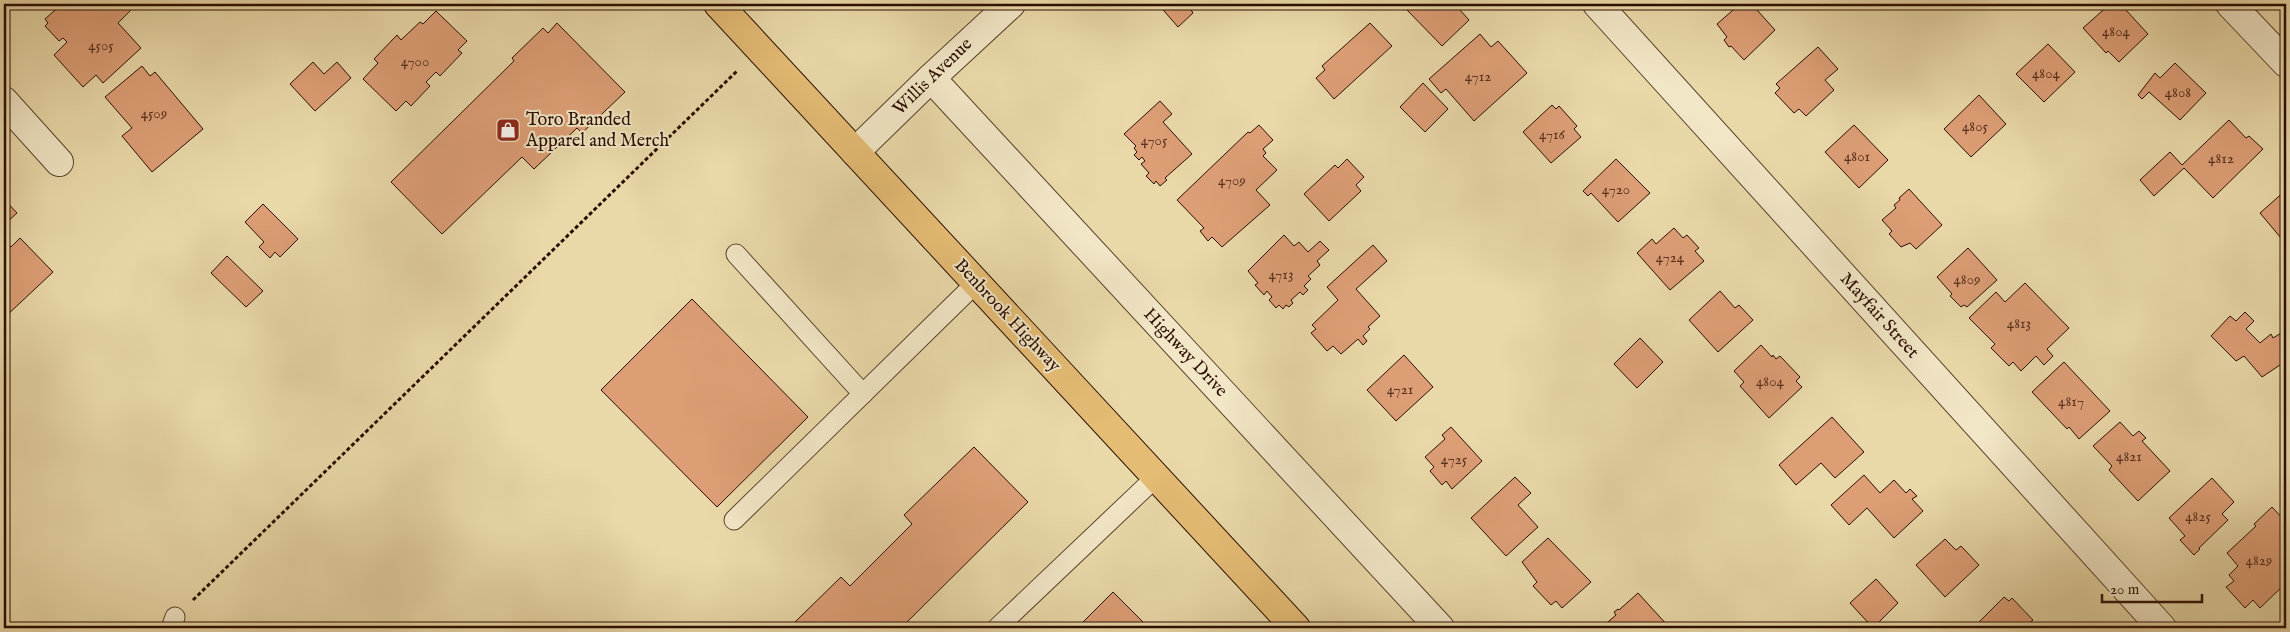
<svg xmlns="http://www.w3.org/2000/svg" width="2290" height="632" font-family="'IM FELL English',serif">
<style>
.building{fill:#dd9e76;stroke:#2a0d00}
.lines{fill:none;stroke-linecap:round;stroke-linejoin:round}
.lane-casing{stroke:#5a402a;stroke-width:21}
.street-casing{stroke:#5a402a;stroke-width:30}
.primary-casing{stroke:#2a0d00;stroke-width:30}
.path{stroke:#2a0d00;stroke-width:3;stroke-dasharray:4 2.5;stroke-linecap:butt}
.lane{stroke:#f1e6c6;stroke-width:19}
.street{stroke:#f1e6c6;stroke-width:28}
.primary{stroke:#e4bc74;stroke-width:28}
.labels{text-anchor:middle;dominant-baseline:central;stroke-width:4;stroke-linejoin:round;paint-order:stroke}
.number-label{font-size:15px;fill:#57311e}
.street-label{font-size:18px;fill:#2a0d00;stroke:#f1e6c6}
.poi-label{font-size:18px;fill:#2a0d00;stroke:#f1e6c6;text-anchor:start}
</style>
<rect width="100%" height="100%" fill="#e9d8a8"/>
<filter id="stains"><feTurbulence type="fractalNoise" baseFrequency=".004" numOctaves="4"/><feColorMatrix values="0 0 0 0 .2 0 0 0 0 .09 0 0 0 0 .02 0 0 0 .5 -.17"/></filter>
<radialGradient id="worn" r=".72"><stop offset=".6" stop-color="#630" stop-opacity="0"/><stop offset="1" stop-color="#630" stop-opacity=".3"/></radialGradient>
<g class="building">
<path d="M62,4H125L131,10L118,23L141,48L103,83L96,75L83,87L54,55L67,42L63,38L59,41L45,26L48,23L45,19Z"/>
<path d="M1158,4H1195L1190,8L1193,13L1178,27Z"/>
<path d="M1413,4H1467L1460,10L1469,20L1442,46L1407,10Z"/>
<path d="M1740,4H1764L1757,10L1775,30L1744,60L1731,46L1729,47L1724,40L1727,37L1717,24Z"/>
<path d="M2110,4H2117L2123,10L2125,9L2148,34L2119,62L2108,51L2106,53L2083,28Z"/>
<path d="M436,11L467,41L458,50L462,53L440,76L436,72L426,82L430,86L411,106L406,101L396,111L363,79L378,63L374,59L397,35L401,40L420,22L423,24Z"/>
<path d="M557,23L625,92L582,133L577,128L534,169L522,157L442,234L391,182L514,61L512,58L543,28L548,33Z"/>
<path d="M1370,23L1392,46L1334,99L1316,78L1325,70L1322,66Z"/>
<path d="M1480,34L1491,47L1498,41L1527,73L1474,121L1446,89L1441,93L1429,79Z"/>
<path d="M2048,44L2075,72L2044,102L2016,74Z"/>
<path d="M1818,47L1838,69L1825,80L1834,90L1806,116L1799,109L1794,113L1775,93L1780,88L1776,84Z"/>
<path d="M313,62L324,74L337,62L351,78L315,111L290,84Z"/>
<path d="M2175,63L2206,93L2180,120L2149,92L2142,99L2138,95L2155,73L2160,78Z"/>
<path d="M142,66L150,76L155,72L203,129L152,172L122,136L132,128L105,97Z"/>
<path d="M1423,83L1448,109L1425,132L1400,107Z"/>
<path d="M1979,95L2006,124L1971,157L1944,129Z"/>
<path d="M1160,101L1172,114L1163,122L1192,154L1165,178L1167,180L1160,186L1156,181L1154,184L1146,176L1149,173L1141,164L1145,161L1142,157L1139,160L1134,155L1137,152L1134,148L1136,146L1124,134Z"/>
<path d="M1552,105L1556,109L1559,106L1577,126L1574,129L1581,137L1551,163L1523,132Z"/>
<path d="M2229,120L2246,138L2249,136L2263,149L2213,198L2184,168L2154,196L2140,180L2170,152L2182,165Z"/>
<path d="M1259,125L1273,140L1263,149L1266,153L1263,156L1277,170L1256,190L1270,205L1222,247L1212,237L1208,241L1200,231L1204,228L1177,200L1248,132L1250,133Z"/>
<path d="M1854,125L1888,160L1859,188L1825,152Z"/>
<path d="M1347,159L1364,177L1356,185L1361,191L1329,221L1304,194L1335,165L1338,168Z"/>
<path d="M1616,159L1650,193L1618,222L1591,193L1588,196L1583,191Z"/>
<path d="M1909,189L1942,225L1916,249L1910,243L1901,247L1889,234L1892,231L1882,220L1896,208L1894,205L1900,200L1899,198Z"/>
<path d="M2286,190V244L2260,213Z"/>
<path d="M4,199L17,213L4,225Z"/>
<path d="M263,204L298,239L280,257L275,252L270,258L259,247L264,242L245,222Z"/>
<path d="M1674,228L1683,238L1687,235L1699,248L1695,251L1704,261L1670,290L1637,253L1652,239L1656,244Z"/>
<path d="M1284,235L1294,246L1299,242L1308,252L1320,241L1329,250L1317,261L1320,265L1308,276L1311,279L1304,286L1308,290L1303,295L1300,292L1291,300L1293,303L1289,307L1286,305L1283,309L1279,305L1276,308L1269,300L1272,297L1267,291L1264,295L1255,285L1258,283L1248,271Z"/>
<path d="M20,238L53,272L4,318V239L11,247Z"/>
<path d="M1373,245L1387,261L1356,289L1380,316L1368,327L1370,329L1363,336L1367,341L1363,345L1358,339L1341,354L1333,346L1327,351L1311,333L1316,329L1312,325L1338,300L1327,287Z"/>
<path d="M1968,248L1997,280L1967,307L1964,305L1961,307L1950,296L1952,294L1937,277Z"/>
<path d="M227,256L263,291L246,307L211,273Z"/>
<path d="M2025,283L2069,328L2047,349L2053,356L2044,365L2036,356L2021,371L2013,362L2009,366L1991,348L1995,344L1969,318L1996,292L2005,302Z"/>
<path d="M1720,291L1735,308L1739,305L1753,320L1718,352L1689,320Z"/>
<path d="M692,299L808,417L717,507L601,390Z"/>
<path d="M2245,312L2254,321L2246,329L2260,343L2271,334L2273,338L2286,330V361L2262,377L2244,356L2236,361L2211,336L2230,316L2236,321Z"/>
<path d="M1640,338L1663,362L1637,388L1614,364Z"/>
<path d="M1761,345L1772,357L1773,355L1776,359L1780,356L1800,377L1796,381L1802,387L1769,418L1740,386L1744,382L1734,371Z"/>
<path d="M1404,355L1433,387L1396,421L1367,390Z"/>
<path d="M2064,362L2110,411L2079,439L2069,427L2067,429L2032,392Z"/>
<path d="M1832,417L1864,452L1835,478L1821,463L1796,485L1779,465Z"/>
<path d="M2120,422L2133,436L2139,431L2146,438L2142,441L2170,471L2138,501L2109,470L2112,466L2093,446Z"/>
<path d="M1451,427L1482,461L1452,489L1446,481L1442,485L1430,471L1434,467L1425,457L1445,439L1442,435Z"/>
<path d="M974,447L1028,502L901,628H800L795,622L841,577L850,586L912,524L904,515Z"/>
<path d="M1864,475L1880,493L1894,480L1906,493L1910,489L1917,496L1912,499L1923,511L1894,538L1867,508L1849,525L1831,505Z"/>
<path d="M1515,477L1531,493L1518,505L1538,527L1506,556L1471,518Z"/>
<path d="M2212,478L2234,502L2222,514L2228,520L2199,548L2200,549L2194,555L2180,540L2185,536L2169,518Z"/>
<path d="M2272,507L2286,522V583L2260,608L2253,600L2245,608L2226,587L2234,581L2229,575L2238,566L2227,553L2256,526L2254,524Z"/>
<path d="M1548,538L1591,582L1562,608L1556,601L1551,605L1533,586L1537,582L1522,562Z"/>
<path d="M1945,539L1956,550L1961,546L1979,565L1945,597L1916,565Z"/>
<path d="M1876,579L1898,603L1873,628L1850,603Z"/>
<path d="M1113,592L1149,628H1077Z"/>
<path d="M1638,593L1669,627L1601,628L1616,615L1614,612L1618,609L1619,610Z"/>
<path d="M2004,597L2009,601L2012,598L2033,620L2029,623L2034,628H1973Z"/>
</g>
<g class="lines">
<g class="lane-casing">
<g id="lane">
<path d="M736,254L863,394"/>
<path d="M734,520L976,283"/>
<path d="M171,628L175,617"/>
<path d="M997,628L1156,477"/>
</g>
</g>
<g class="street-casing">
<g id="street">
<path d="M1597,4L2162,628"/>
<path d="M2230,4L2286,63"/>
<path d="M931,78L1440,628"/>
<path d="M4,101L59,162"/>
<path d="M855,152L931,78L1011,4"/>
</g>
</g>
<g class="primary-casing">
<path id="primary" d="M718,4L1296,628"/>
</g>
<path class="path" d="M193,600L737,71"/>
<use href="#lane" class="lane"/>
<use href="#street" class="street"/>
<use href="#primary" class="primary"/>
</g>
<defs>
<g id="shop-square" transform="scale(1.25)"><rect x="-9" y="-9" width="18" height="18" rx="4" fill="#8f2418" stroke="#f1e6c6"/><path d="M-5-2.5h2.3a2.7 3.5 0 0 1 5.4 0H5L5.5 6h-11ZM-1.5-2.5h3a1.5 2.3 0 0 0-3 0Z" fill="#fff"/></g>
</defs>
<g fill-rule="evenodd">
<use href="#shop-square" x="508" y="130"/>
</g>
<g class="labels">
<g class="number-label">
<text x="2116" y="31">4804</text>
<text x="101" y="45">4505</text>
<text x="415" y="61">4700</text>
<text x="2046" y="73">4804</text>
<text x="1478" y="76">4712</text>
<text x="2178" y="92">4808</text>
<text x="154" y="113">4509</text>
<text x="1975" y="126">4805</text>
<text x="1552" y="134">4716</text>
<text x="1154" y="140">4705</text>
<text x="1857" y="156">4801</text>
<text x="2221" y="158">4812</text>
<text x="1232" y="180">4709</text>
<text x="1616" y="189">4720</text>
<text x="1670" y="257">4724</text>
<text x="1281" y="274">4713</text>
<text x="1967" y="279">4809</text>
<text x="2019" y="323">4813</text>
<text x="1770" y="381">4804</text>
<text x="1400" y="389">4721</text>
<text x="2071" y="401">4817</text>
<text x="2129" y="456">4821</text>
<text x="1454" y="459">4725</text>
<text x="2198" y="516">4825</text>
<text x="2259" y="560">4829</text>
</g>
<g class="street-label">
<text transform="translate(933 77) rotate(-44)">Willis Avenue</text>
<text transform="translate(1007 316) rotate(47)">Benbrook Highway</text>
<text transform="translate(1879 316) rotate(48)">Mayfair Street</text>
<text transform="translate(1185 353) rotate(47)">Highway Drive</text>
</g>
<g class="poi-label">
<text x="526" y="120">Toro Branded<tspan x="526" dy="21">Apparel and Merch</tspan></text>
</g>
</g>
<rect width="2290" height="632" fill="none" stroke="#e9d8a8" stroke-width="20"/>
<rect x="5" y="5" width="2280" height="622" fill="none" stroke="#2a0d00" stroke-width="2.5"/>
<rect x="10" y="10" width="2270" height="612" fill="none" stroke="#2a0d00"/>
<path d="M2102 594v8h100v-8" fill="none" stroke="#2a0d00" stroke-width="2.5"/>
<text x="2110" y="594" font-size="15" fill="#2a0d00" stroke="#f1e6c6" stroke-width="4" paint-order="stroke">20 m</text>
<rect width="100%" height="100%" filter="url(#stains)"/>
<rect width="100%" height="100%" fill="url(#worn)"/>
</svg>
